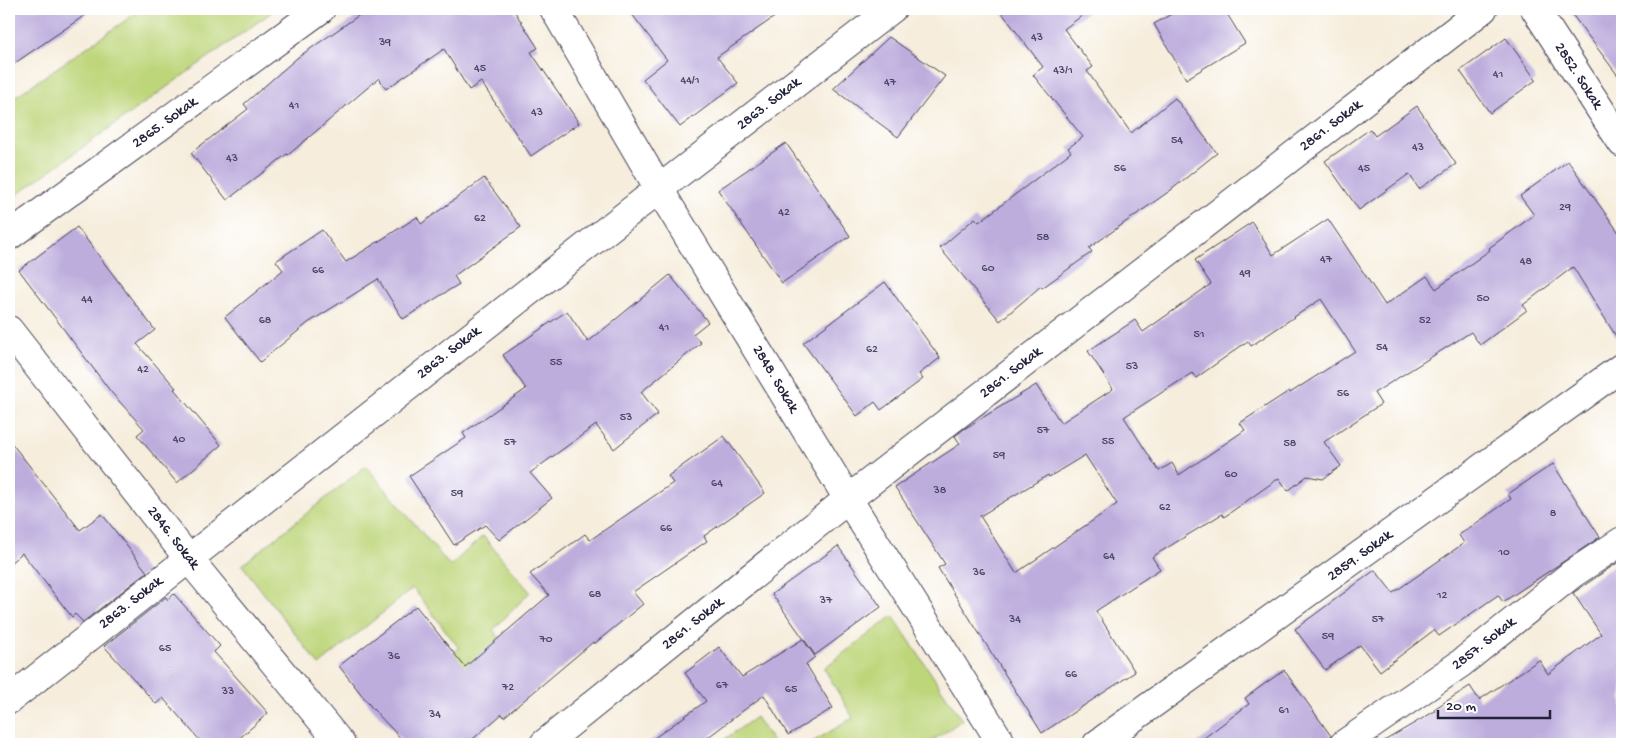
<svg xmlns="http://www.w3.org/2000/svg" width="1631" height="753" font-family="'Gochi Hand',sans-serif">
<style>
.green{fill:#bed67a;stroke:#707c5a}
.building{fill:#bdaddd;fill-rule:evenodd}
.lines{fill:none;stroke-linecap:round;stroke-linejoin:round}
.minor-casing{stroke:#424053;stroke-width:30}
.minor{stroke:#fff;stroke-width:28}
.labels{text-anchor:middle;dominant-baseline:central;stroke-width:4;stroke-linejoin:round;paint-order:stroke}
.number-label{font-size:12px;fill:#494564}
.street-label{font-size:15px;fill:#22223b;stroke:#fff}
</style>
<rect width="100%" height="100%" fill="#fff"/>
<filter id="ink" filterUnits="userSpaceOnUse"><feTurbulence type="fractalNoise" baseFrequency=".02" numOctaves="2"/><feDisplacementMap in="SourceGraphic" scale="10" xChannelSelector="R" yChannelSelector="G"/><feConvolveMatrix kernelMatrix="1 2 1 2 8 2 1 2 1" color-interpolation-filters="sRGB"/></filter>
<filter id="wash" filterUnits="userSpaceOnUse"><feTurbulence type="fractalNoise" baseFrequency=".0096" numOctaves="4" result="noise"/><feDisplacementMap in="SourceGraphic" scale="20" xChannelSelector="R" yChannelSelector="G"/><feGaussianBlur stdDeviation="1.12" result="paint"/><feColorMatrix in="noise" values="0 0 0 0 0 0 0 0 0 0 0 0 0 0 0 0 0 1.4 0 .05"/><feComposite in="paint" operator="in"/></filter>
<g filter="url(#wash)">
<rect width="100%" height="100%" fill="#f6eddc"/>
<g class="green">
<path d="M142,9H276L9,200V101Z"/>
<path d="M366,466L450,566L483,536L530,592L493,630L507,647L454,694L436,670L459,648L413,588L319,665L242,565Z"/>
<path d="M893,616L962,720L928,744H809L853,718L824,668Z"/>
<path d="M756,717L774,744H718Z"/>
</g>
<g id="blocks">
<g class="building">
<path d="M9,9H94L9,67Z"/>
<path d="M368,9H513L538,48L531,52L579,123L531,156L481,82L469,90L444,49L386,89L379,78L288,155L287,154L227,200L191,153L248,109L244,104L297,58Z"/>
<path d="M628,9H786L717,57L738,83L680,127L643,79L667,60Z"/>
<path d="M999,9H1091L1064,29L1093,67L1087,71L1131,133L1175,98L1217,153L1171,190L1089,248L1092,252L1042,288L1041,286L1000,321L940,248L975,218L979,222L1071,152L1068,148L1083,137L1033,75L1043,67Z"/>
<path d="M1180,9H1224L1245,43L1186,79L1154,24Z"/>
<path d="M1568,9H1622V81Z"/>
<path d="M889,37L945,76L898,137L833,89Z"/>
<path d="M1506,38L1536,80L1490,113L1460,71Z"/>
<path d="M1417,106L1456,164L1419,189L1409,174L1359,210L1325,161L1370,129L1375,136Z"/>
<path d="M786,143L850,236L782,283L718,190Z"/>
<path d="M1568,161L1622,237V346L1573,267L1523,305L1527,310L1480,345L1471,332L1374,393L1381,404L1324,442L1341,466L1323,479L1307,476L1288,491L1279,478L1224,517L1222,514L1152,557L1160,569L1096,611L1135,672L1042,733L938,568L945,564L895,487L960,444L955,436L964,429L1036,385L1061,423L1113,389L1088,351L1135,320L1143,332L1211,284L1195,260L1252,222L1273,255L1328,219L1385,305L1427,276L1436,289L1490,250L1489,248L1534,215L1520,196ZM1321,299L1355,351L1290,393L1289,391L1240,423L1245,430L1179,475L1172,463L1159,471L1124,417L1192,373L1196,378L1248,341L1251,346ZM1085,455L1117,504L1016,573L980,516L1048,475L1049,477Z"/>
<path d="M484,178L521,227L454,276L459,284L403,319L378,279L308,323L260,362L225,317L283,270L276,261L322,230L346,262L417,217L421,224Z"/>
<path d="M77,227L155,330L137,344L176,388L174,389L221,445L177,483L137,435L144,429L111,392L19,270Z"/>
<path d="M670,275L708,322L693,334L701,343L641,392L658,414L614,449L596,425L530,473L552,498L499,540L485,525L454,545L409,476L466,438L463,433L526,389L503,355L567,311L588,342Z"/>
<path d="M885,282L940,358L919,374L923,379L881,410L875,402L857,416L803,343Z"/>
<path d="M724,436L765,493L704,536L707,541L633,592L643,604L594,644L593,642L504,717L502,714L467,744H406L372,708L339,666L416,606L465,667L549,595L530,574L585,534L590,540L673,483L668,476Z"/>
<path d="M9,440L80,530L102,514L147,572L83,622L75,614L72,617L22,553L9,564Z"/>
<path d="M1553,464L1600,537L1503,602L1498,595L1439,636L1434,630L1380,671L1360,645L1325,670L1295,629L1375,570L1393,593L1464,543L1459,535L1511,499L1508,494Z"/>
<path d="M838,546L881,607L815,655L772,594Z"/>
<path d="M1617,563L1622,571V744H1379L1435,711L1434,709L1470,686L1479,700L1539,660L1548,674L1601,634L1573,593Z"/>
<path d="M174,594L220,646L214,652L268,713L233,744H203L163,698L156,704L104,646L166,597L168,600Z"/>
<path d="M803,639L815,657L806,664L833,708L788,735L764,695L699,744H646L706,701L685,673L719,647L742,677Z"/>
<path d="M1284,670L1331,736L1329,744H1196L1249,704L1245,698Z"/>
</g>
</g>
</g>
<g filter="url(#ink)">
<use href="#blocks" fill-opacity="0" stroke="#424053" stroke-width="1"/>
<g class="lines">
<g class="minor-casing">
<g id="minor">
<path d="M554,9L659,189L848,499L1002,744"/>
<path d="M1535,9L1622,143"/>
<path d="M9,236L321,9"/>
<path d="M9,330L188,558L341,744"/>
<path d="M9,700L659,189L892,9"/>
<path d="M544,744L848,499L1483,9"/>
<path d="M1097,744L1622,367"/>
<path d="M1344,744L1460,664L1572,574L1622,541"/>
</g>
</g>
<use href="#minor" class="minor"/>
</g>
</g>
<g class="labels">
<g class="number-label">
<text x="1037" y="38">43</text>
<text x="385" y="43">39</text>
<text x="480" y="69">45</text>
<text x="1063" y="71">43/1</text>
<text x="1498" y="75">41</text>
<text x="690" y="81">44/1</text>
<text x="890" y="83">47</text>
<text x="294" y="106">41</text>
<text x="537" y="113">43</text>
<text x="1177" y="141">54</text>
<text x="1418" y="148">43</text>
<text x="232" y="159">43</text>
<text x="1120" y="169">56</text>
<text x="1364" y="169">45</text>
<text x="1565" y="208">29</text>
<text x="784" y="213">42</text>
<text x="480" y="219">62</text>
<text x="1043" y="238">58</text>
<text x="1326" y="260">47</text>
<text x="1526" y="262">48</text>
<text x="988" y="269">60</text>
<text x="318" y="271">66</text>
<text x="1245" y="274">49</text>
<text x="1483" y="299">50</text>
<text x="87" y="300">44</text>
<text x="265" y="321">68</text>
<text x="1425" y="321">52</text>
<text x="664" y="328">41</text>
<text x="1199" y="335">51</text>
<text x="1382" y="348">54</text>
<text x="872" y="350">62</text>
<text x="556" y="363">55</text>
<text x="1132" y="367">53</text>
<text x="143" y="370">42</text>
<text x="1343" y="394">56</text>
<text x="626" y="418">53</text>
<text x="1043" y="431">57</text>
<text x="179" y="440">40</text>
<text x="1108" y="442">55</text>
<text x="510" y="443">57</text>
<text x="1290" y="444">58</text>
<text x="999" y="456">59</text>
<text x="1231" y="475">60</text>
<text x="717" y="484">64</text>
<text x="940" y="491">38</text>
<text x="457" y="494">59</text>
<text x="1165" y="508">62</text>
<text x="1553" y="514">8</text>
<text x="666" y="529">66</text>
<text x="1504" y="553">10</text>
<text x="1109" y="557">64</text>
<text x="979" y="573">36</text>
<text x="595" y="595">68</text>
<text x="1442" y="596">12</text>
<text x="826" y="601">37</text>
<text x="1015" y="620">34</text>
<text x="1378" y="620">57</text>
<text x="1328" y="637">59</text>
<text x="546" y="640">70</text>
<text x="165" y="649">65</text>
<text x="394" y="657">36</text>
<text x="1071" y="675">66</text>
<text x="722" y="686">67</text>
<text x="508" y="688">72</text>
<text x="791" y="690">65</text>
<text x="228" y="692">33</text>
<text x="1284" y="711">61</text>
<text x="435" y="715">34</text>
</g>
<g class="street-label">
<text transform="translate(1578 76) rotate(57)">2852. Sokak</text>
<text transform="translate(769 104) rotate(-38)">2863. Sokak</text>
<text transform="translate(165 123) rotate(-36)">2865. Sokak</text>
<text transform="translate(1331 126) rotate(-38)">2861. Sokak</text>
<text transform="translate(449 353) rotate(-38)">2863. Sokak</text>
<text transform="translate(1011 373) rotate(-38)">2861. Sokak</text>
<text transform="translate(775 379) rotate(59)">2848. Sokak</text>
<text transform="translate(173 538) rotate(52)">2846. Sokak</text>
<text transform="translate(1360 556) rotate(-36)">2859. Sokak</text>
<text transform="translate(131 603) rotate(-38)">2863. Sokak</text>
<text transform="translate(693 624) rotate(-39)">2861. Sokak</text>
<text transform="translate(1484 644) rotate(-38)">2857. Sokak</text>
</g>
</g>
<rect width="1631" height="753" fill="none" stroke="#fff" stroke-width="30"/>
<path d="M1438 710v8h112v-8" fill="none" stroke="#22223b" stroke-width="2.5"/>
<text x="1446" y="710" font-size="15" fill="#22223b" stroke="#ffffff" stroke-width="4" paint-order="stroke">20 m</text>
</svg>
